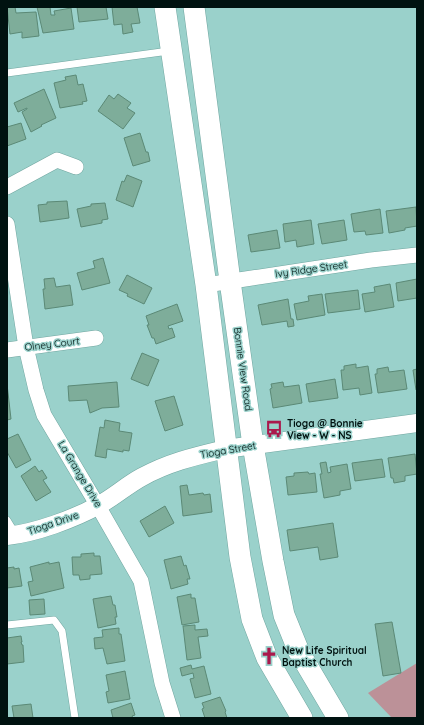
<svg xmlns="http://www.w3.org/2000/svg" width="424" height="725" font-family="Quicksand,sans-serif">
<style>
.green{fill:#bc9198}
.building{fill:#7ead9a;stroke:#5b8976}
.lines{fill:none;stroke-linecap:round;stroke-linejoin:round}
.service-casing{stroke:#70a6a0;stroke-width:8}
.minor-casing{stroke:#70a6a0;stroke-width:16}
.tertiary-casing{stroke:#70a6a0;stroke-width:19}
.secondary-casing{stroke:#70a6a0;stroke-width:22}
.service{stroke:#fff;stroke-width:7}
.minor{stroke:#fff;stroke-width:15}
.tertiary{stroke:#fff;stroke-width:18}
.secondary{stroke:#fff;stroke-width:21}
.labels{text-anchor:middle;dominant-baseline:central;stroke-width:3;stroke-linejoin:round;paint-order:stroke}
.street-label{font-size:10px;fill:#001210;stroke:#9ad1cb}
.poi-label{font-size:10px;font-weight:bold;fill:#001210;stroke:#9ad1cb;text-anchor:start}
</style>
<rect width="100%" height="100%" fill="#9ad1cb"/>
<path class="green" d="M417,663V718H392L368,693Z"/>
<g class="building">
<path d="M7,7H15L16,13L36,12L39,36L22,38V32L10,34Z"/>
<path d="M37,7H50L51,15H55L54,11L71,8L74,29L43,33Z"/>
<path d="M77,7H106L108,19L79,22Z"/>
<path d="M112,7H137L140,23L131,24L133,32L123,34L122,24L114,25Z"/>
<path d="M76,75L78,85L83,84L87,101L82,102L83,104L60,108L54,83L66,80L65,77Z"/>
<path d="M44,89L56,118L41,125L42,126L31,132L22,112L27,109V108L18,112L14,103Z"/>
<path d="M118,94L131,103L127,108L135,113L123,129L98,111L109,95L114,99Z"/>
<path d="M21,123L26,139L7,146V127Z"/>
<path d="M140,133L146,152H148L150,161L133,166L124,138Z"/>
<path d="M127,175L142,181L133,207L116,200L122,181L124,182Z"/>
<path d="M67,201L69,218L40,222L38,205L47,204V202Z"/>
<path d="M105,203L108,219L102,220V223L81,227L77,209L91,206V204Z"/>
<path d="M416,207L417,226L405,228V230L389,233L386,211Z"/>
<path d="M380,209L383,233L366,235L365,231L354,232L351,214Z"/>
<path d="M311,220L314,244L297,247L296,240L285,242L283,224Z"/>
<path d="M344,220L347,240L322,244L318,224Z"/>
<path d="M277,230L280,248L251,252L248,235Z"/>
<path d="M103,258L110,283L82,290L77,273L95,268L93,261Z"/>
<path d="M127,275L152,288L144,304L127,296L128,294L119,290Z"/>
<path d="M54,278L56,287L70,285L73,305L45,309L43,289H45L44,279Z"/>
<path d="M417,279V298L398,301L396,283Z"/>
<path d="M390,284L394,307L365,312L362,294L375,292L374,287Z"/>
<path d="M358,290L360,309L328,313L325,294Z"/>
<path d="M322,294L325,315L297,320L294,304L309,301L308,296Z"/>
<path d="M288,299L291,319H293L294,326L288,327L287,321L262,325L258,305Z"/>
<path d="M177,304L183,321L168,326L169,329L172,328L175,337L156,344L154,338H152L147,325H149L146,316Z"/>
<path d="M142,353L159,360L148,386L131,379Z"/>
<path d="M356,364V368L368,366L372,393L360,395L359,388L343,390L341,370H344V366Z"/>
<path d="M388,367L389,372L404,370L407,389L378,393L375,374H377V369Z"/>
<path d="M417,369V390H416L413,370Z"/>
<path d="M335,379L338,398L309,402L306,384Z"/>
<path d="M117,382L119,407L102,408L90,413L87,400L69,401L68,386Z"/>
<path d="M283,382L284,387L299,385L302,403L273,408L270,389L272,388L271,384Z"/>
<path d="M7,384L11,419L7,420Z"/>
<path d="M174,396L183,425L165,431L155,401Z"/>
<path d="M105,420L120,423L119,431L132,433L129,451L123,450V452L107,449L106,458L95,456L100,427L104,428Z"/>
<path d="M18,434L31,460L16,468L7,452V439Z"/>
<path d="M415,454L417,474L405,476V481L394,483L393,478H391L388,458Z"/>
<path d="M382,459L385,477L355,481L352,463Z"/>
<path d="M326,462L328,473L331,472L330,467L347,464L351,489L340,491V495L324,498L320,474H322L320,463Z"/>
<path d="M35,466L39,472L42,470L47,478L43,480L51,492L36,501L21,476Z"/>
<path d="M308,472L309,474L315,473L317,492L288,495L286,477L294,476V473Z"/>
<path d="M187,485L189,495L203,493L204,495L210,494L212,512L183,516L180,486Z"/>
<path d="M165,506L174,523L149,537L140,521Z"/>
<path d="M333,523L338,557L320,560L318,547L290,551L287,530Z"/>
<path d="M94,553V556H100L102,574L90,575V579L80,580L79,575H73L72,557H81V554Z"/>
<path d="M181,556L184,566L186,565L190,579H187L188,584L171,589L164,560Z"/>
<path d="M49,562V564L59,562L64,588L31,596L28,582L33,581L30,567Z"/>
<path d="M14,567V569L19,568L22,586L7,588V568Z"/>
<path d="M191,594V598H195L199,622L182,625L177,597Z"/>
<path d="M111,596L113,605H115L117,617H115L116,624L98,628L93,599Z"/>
<path d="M44,599L45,614L30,615L29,600Z"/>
<path d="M392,622L401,673L383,676L375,624Z"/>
<path d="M195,625V630L207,629L208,636L198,637L201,658L187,660L183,626Z"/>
<path d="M119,628V634H121L125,661L107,664L103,648L95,649L94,638L103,637L102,630Z"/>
<path d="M21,636L22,642H21L22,645H23L24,662L7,664V638Z"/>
<path d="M191,665L192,669L204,666L211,694L195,698L190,679L194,678L193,673L182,676L180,668Z"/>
<path d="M125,671L130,699L108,703L106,692L109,691L106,675Z"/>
<path d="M220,697L226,711L225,712L227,718H205L202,709L204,708L202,703Z"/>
<path d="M131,703L135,715L132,716L133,718H113L111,710Z"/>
<path d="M31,704L33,718H14L12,706Z"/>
</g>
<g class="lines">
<g class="service-casing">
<g id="service">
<path d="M7,73L169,51"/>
<path d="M7,520L15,533"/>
<path d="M7,625L54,620L62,631L75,718"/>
</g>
</g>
<g class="minor-casing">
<g id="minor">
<path d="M7,187L57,160L76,167"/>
<path d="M7,224L26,347L36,390L44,415L98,506L141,581L162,683L173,718"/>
<path d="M206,285L371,260L417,255"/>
<path d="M7,350L96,338"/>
</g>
</g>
<g class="tertiary-casing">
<path id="tertiary" d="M7,536C35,533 74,519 99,505C114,497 127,485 142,477C169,462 196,456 225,449L417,423"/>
</g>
<g class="secondary-casing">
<g id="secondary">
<path d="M165,7L206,285L240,557L252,619L267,658L302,718"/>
<path d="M194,7L230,281L253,445L273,561L284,615L299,652L338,718"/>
</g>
</g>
<use href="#service" class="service"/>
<use href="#minor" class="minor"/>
<use href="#tertiary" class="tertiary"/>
<use href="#secondary" class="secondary"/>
</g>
<defs>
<g id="bus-bare" transform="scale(1.38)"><path d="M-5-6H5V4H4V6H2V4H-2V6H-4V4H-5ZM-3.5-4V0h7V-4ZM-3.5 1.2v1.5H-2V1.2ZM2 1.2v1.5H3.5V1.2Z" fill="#aa184c" stroke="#9ad1cb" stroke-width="2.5" paint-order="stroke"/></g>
<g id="church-bare" transform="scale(1.38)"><path d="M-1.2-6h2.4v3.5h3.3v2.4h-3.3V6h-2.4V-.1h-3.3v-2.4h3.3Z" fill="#aa184c" stroke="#9ad1cb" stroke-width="2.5" paint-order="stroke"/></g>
</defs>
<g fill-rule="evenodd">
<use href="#bus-bare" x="274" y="429"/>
<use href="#church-bare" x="269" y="656"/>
</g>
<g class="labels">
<g class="street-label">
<text transform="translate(311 269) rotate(-8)">Ivy Ridge Street</text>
<text transform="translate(52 344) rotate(-7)">Olney Court</text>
<text transform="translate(243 369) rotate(82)">Bonnie View Road</text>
<text transform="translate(228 450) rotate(-10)">Tioga Street</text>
<text transform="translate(80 474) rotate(59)">La Grange Drive</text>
<text transform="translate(53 523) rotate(-19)">Tioga Drive</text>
</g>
<g class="poi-label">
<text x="287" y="423">Tioga @ Bonnie<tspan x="287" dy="12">View - W - NS</tspan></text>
<text x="282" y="650">New Life Spiritual<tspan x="282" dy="12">Baptist Church</tspan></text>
</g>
</g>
<rect width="424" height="725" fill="none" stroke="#001210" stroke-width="16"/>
</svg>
